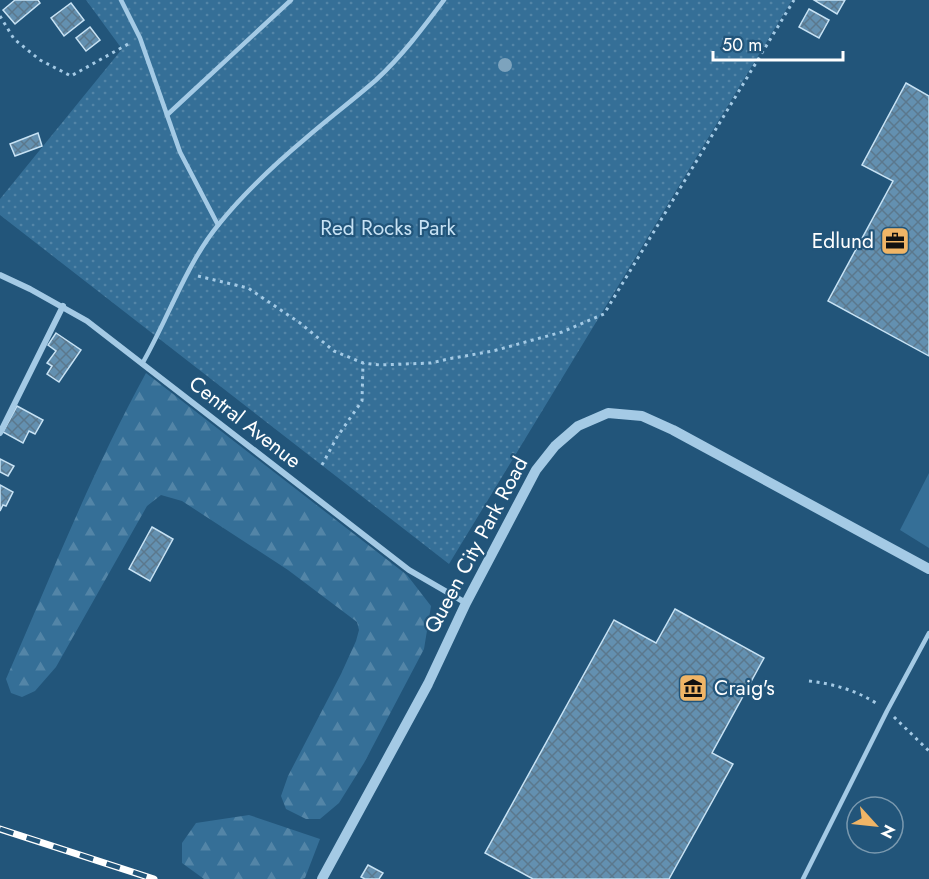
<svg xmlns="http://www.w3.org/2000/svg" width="929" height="879" font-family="Jost,sans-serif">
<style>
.green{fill:#356f97}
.forest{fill:url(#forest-firs)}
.park{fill:url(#park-dots)}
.building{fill:url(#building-cross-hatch);stroke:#c7e2f4;stroke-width:1.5}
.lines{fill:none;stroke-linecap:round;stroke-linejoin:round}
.path{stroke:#a4cae5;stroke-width:3;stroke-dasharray:3 4.5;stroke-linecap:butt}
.service{stroke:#a4cae5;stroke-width:4.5}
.minor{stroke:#a4cae5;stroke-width:6}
.tertiary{stroke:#a4cae5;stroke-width:10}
.rail-casing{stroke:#fff;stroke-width:7}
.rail{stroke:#22557a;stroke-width:4.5;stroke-dasharray:14;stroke-linecap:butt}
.tree{fill:#7da3bd}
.labels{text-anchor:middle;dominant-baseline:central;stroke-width:4.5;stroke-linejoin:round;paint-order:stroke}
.park-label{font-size:21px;fill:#c7e2f4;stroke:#22557a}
.poi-label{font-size:21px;fill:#fff;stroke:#22557a;text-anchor:end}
.street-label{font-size:21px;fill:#fff;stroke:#22557a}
</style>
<defs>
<pattern id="forest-firs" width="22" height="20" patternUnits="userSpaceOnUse" patternTransform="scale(1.5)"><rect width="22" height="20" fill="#356f97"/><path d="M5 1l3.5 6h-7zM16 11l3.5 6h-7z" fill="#5385a7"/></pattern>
<pattern id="park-dots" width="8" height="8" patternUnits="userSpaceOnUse" patternTransform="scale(1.5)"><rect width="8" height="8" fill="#356f97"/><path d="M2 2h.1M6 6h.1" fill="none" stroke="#5385a7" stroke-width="1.8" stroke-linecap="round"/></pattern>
<pattern id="building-cross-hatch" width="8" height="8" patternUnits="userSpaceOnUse" patternTransform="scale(1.5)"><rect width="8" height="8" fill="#6390b0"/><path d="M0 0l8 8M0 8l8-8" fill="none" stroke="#5b788d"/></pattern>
</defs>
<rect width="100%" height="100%" fill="#22557a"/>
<path class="green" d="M929,473V548L900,530Z"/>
<g class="forest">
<path d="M146,373L407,575L431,606L424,649L364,763L339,803L320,819H306L286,809L281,796L288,776L341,674L356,641L359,630L357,622L288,570L182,501L161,495L147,506L56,667L35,691L22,697L11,693L6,679C51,576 92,471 146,373Z"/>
<path d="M249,815L320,839L305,878L302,879H204L182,863V843L196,823Z"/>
</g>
<path class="park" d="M86,0H792L449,564L0,215V199L122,49Z"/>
<g class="building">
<path d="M15,0H38L40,3L15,24L3,10Z"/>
<path d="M814,0H845L837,14Z"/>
<path d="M71,3L84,20L64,36L51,18Z"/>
<path d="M809,9L829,20L819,38L799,27Z"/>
<path d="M90,27L100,40L86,51L76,38Z"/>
<path d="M906,83L929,96V356L828,301L893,181L862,165Z"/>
<path d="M38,133L42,146L15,156L10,144Z"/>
<path d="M56,333L81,350L59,382L47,374L52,366L47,363L56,351L48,345Z"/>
<path d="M17,406L43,420L35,434L29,431L23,443L3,432Z"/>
<path d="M0,459L14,466L8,476L0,472Z"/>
<path d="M0,485L13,492L6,506L3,505L0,511Z"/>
<path d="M152,527L173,539L150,581L129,569Z"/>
<path d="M675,609L764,658L712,753L733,764L669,879H533L485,853L614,620L656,643Z"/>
<path d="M368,865L383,873L379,879H365L361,877Z"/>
</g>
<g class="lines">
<g class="path">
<path d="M0,16L14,39L40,60L71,76L130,43"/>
<path d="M198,276L248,288L300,323L334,351L363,363L380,365L431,363L448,359L493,351L562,332L604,314L794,0"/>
<path d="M322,465L337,437L362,401L363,363"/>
<path d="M809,681C835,684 858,691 879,705"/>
<path d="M894,717L929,751"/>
</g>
<g class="service">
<path d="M121,0L140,38L180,152L218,225"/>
<path d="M167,115L291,0"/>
<path d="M142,364C168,319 186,264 219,224C244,193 275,164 306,138C329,118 353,100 376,80C402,56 423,28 444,0"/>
<path d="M803,879L887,711L929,633"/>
</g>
<g class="minor">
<path d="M0,275L30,289L87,321L409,570L466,603"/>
<path d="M0,433L63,306"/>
</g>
<path class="tertiary" d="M322,879L428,684L466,603L536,470L555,446L578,426L608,413L642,416L673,430L929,569"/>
<g class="rail-casing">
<path id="rail" d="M0,829L154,879"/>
</g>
<use href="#rail" class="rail"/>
</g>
<circle class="tree" cx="505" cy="65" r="7"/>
<defs>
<g id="office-square" transform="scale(1.5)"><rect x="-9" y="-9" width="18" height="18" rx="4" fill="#f0b566" stroke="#22557a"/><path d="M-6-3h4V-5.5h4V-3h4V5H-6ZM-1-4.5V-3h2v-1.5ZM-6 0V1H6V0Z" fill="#111"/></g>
<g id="museum-square" transform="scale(1.5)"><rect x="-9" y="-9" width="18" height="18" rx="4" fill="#f0b566" stroke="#22557a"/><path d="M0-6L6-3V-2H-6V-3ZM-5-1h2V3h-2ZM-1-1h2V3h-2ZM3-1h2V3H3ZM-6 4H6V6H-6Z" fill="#111"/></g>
</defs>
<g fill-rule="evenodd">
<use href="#office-square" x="895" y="241"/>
<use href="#museum-square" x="693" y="688"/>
</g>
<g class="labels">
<g class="park-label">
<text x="388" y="228">Red Rocks Park</text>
</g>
<g class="poi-label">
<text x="874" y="241">Edlund</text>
<text x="714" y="688" text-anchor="start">Craig's</text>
</g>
<g class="street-label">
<text transform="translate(245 422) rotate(38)">Central Avenue</text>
<text transform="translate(476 545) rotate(-62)">Queen City Park Road</text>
</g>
</g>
<g transform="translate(875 825) rotate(117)"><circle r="28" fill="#22557a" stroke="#7a99af" stroke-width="1.5"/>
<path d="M0-4.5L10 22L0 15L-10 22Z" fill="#f0b566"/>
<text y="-9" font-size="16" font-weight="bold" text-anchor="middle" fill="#ffffff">N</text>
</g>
<path d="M713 51v9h130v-9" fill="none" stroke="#ffffff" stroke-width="3"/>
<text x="722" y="51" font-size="18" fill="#ffffff" stroke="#22557a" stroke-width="4.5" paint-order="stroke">50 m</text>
</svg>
